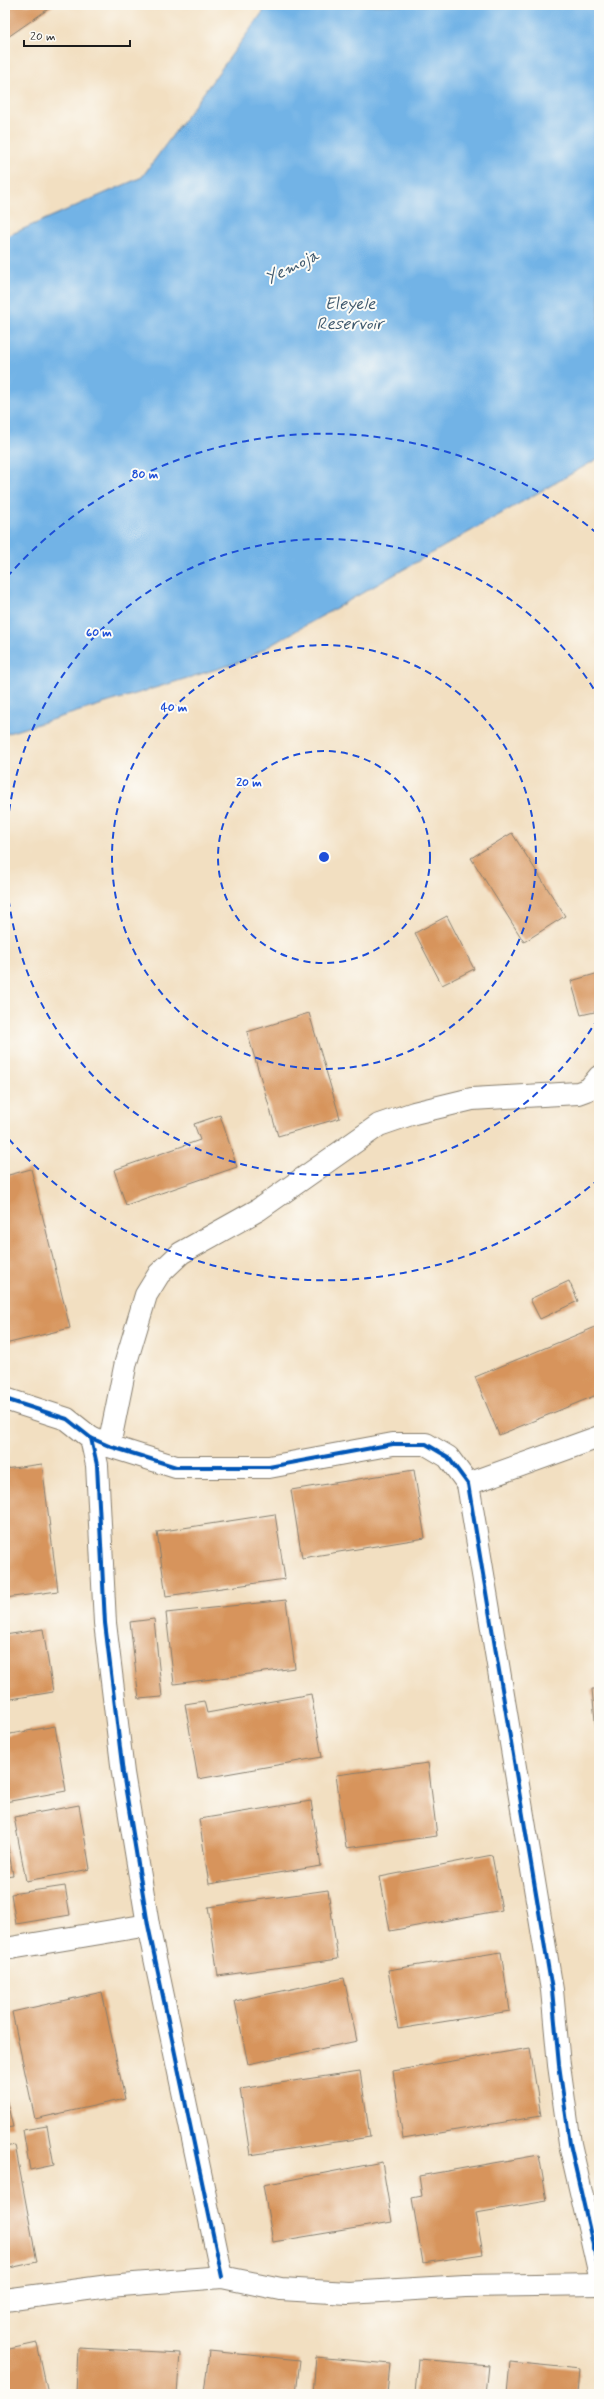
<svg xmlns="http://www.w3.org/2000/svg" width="604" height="2399" font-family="Mynerve,sans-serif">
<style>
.water{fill:#72b3e6;stroke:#476881}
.building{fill:#d7945c}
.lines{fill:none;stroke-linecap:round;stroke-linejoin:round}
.minor-casing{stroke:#877e6e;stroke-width:24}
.minor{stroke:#fff;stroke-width:22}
.cycleway-casing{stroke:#fdfcf7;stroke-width:6}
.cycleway{stroke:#0057b8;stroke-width:4}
.ring{fill:none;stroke:#1d4ed8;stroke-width:2;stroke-dasharray:7 5}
.labels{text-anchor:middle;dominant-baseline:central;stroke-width:4;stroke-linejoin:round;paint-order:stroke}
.water-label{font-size:17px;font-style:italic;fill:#3e586d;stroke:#fdfcf7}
.centre{fill:#1d4ed8;stroke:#fdfcf7;stroke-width:2}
.ring-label{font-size:12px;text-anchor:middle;font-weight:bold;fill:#1d4ed8;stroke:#fdfcf7;stroke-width:4;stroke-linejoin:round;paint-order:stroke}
</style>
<rect width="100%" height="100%" fill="#fdfcf7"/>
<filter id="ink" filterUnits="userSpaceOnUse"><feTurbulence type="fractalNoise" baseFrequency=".025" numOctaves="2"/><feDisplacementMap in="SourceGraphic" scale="8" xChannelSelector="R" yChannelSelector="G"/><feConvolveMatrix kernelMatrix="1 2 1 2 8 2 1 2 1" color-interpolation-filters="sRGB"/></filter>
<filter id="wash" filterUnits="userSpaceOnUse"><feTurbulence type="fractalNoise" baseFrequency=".012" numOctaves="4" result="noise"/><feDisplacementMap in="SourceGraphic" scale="16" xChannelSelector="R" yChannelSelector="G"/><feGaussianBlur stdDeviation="0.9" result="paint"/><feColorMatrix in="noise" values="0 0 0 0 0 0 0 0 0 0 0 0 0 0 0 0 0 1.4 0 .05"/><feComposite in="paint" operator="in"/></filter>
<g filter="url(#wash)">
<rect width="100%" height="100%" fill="#f2dfc1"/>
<path class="water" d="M268,5H599V458L243,661L5,734V237L142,177Z"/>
<g id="blocks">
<g class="building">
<path d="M5,5H54L5,39Z"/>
<path d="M512,833L565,916L524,942L471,858Z"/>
<path d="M447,916L474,969L442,985L415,933Z"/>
<path d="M599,973V1011L581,1015L571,981Z"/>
<path d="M309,1013L340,1118L278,1136L247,1032Z"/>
<path d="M220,1115L237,1167L126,1205L114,1170L200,1140L194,1124Z"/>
<path d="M31,1169L70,1328L5,1344V1176Z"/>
<path d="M569,1281L578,1301L540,1319L530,1299Z"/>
<path d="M598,1326L599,1394L499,1435L475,1377Z"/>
<path d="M42,1464L58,1591L5,1598V1469Z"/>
<path d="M414,1470L425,1538L302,1558L291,1490Z"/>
<path d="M275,1514L285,1579L166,1596L157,1532Z"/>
<path d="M286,1600L295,1668L174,1684L166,1613Z"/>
<path d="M154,1619L162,1697L139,1699L130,1622Z"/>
<path d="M43,1629L53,1692L5,1700V1635Z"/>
<path d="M592,1689H599V1742H597Z"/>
<path d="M311,1694L322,1757L198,1779L185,1704L204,1701L207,1713Z"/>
<path d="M55,1726L66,1791L5,1802V1735Z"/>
<path d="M428,1763L437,1836L346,1848L336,1775Z"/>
<path d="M311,1801L321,1866L209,1884L199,1819Z"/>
<path d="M79,1805L90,1869L26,1881L14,1817Z"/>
<path d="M5,1830L13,1875L5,1876Z"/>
<path d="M492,1855L502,1910L390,1931L380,1877Z"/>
<path d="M65,1886L70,1915L16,1924L11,1894Z"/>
<path d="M328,1890L338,1959L218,1976L208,1907Z"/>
<path d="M501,1952L510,2011L398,2029L388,1970Z"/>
<path d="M344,1978L357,2041L248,2064L235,2001Z"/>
<path d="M102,1992L125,2099L35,2119L12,2012Z"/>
<path d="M530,2048L541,2116L403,2139L393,2071Z"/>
<path d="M360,2071L370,2137L250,2155L240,2089Z"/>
<path d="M5,2094L13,2127L5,2128Z"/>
<path d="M47,2126L54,2165L30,2170L23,2130Z"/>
<path d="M15,2145L37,2262L5,2269V2147Z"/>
<path d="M539,2155L547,2201L476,2213L483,2254L423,2263L412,2198L422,2196L419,2176Z"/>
<path d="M382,2162L392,2222L273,2242L263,2185Z"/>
<path d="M37,2343L48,2394H5V2350Z"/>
<path d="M78,2348L180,2353L177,2394H76Z"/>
<path d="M209,2351L300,2360L296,2394H204Z"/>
<path d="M316,2357L390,2364L387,2394H313Z"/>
<path d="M418,2359L489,2365L486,2394H415Z"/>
<path d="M510,2362L580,2369L578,2394H507Z"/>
</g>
</g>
</g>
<g filter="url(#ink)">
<use href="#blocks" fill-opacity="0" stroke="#877e6e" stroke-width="1"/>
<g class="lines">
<g class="minor-casing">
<g id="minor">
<path d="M5,1399L67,1419L91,1438L109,1446L176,1467H269L393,1444H426L448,1457L468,1484L552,1990L559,2065L570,2144L599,2271"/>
<path d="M91,1438L97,1465L105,1623L123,1773L148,1925L222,2277"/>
<path d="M109,1446L126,1362L146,1295L159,1274L181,1253L258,1210L379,1125L414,1113L472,1099L578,1093L589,1089L599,1077"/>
<path d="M468,1484L599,1437"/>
<path d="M5,1949L148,1925"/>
<path d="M5,2300L109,2286L222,2277L281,2289L348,2293L465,2286L599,2284"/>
</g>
</g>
<use href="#minor" class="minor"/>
<g class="cycleway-casing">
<g id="cycleway">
<path d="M5,1399L67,1419L91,1438L109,1446L176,1467H269L393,1444H426L448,1457L468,1484L552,1990L559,2065L570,2144L599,2271"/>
<path d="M91,1438L97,1465L105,1623L123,1773L148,1925L222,2277"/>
</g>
</g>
<use href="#cycleway" class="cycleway"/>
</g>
</g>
<g class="ring">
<circle cx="324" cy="857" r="106"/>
<circle cx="324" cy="857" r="212"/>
<path d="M598 1018A318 318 0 1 1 598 696"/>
<path d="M599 1179A423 423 0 0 1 7 1137M7 577A423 423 0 0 1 599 535"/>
</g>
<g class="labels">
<g class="water-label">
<text transform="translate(292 267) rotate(-26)">Yemoja</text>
<text x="350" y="304">Eleyele<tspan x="350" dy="20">Reservoir</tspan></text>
</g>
</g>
<circle cx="324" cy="857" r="6" class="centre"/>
<g class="ring-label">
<text x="145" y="478">80 m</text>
<text x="99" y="636">60 m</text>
<text x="174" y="711">40 m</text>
<text x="249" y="786">20 m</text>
</g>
<rect width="604" height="2399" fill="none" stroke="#fdfcf7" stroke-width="20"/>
<path d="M24 40v6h106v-6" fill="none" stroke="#1c1c1c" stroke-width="2"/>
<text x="30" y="40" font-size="12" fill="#1c1c1c" stroke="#fdfcf7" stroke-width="3" paint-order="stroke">20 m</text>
</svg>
